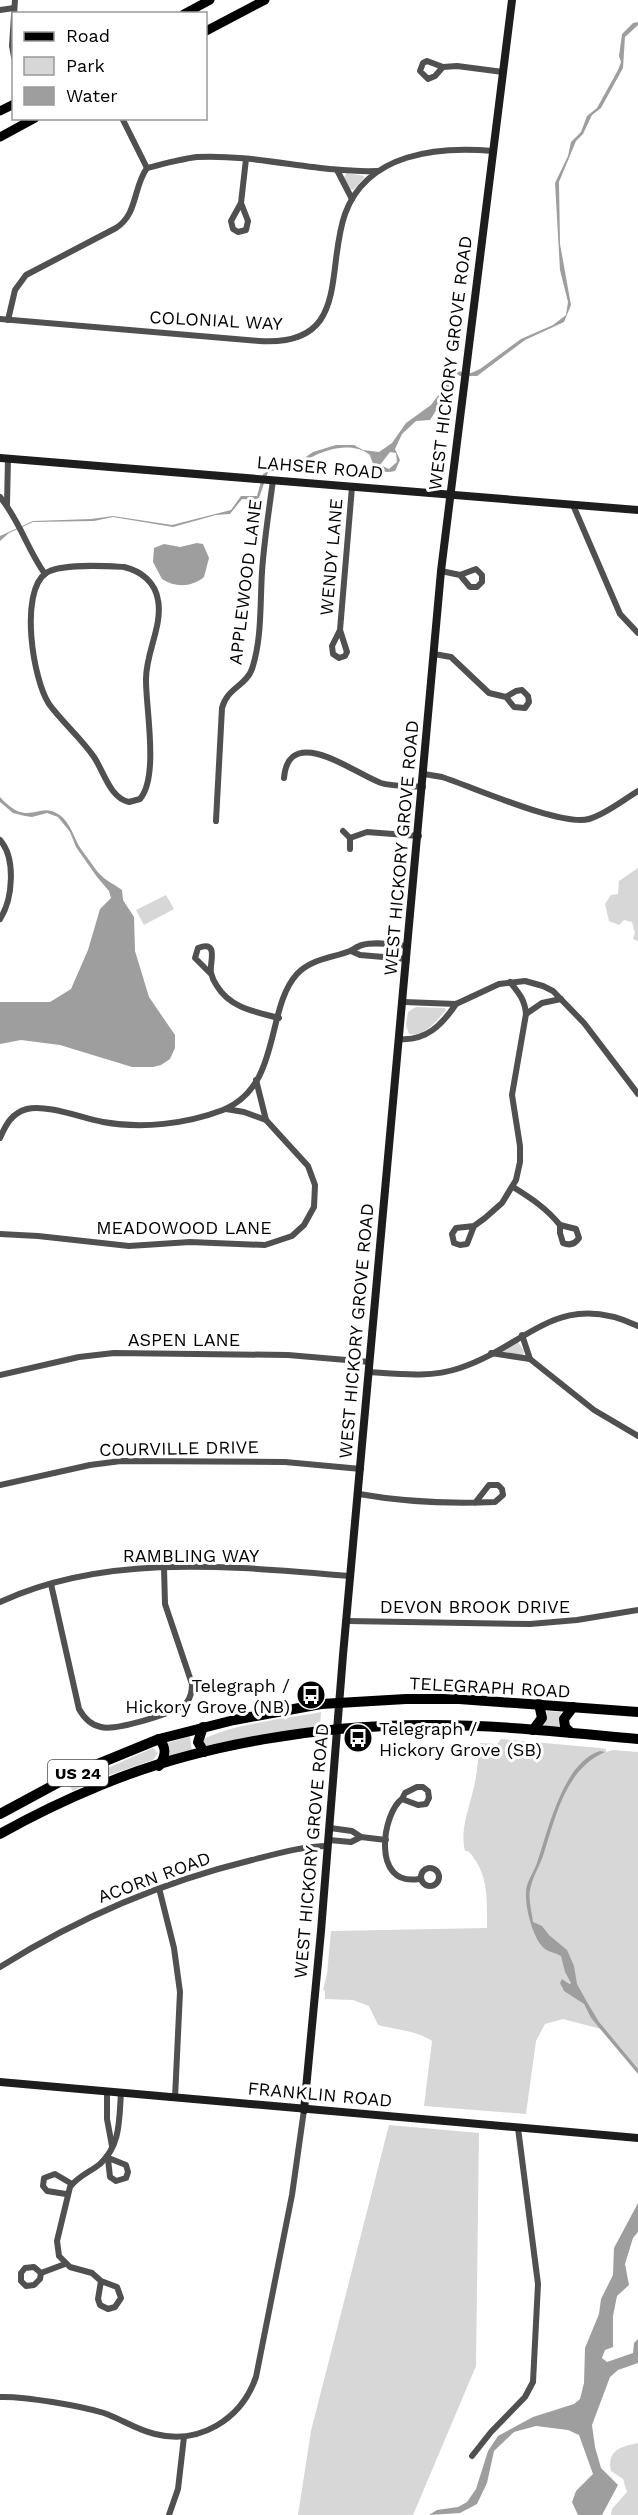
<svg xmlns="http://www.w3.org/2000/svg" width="638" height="2515" font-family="'Work Sans',sans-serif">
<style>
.green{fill:#d7d7d7}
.water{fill:#9e9e9e;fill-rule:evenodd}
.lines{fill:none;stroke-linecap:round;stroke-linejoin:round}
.street{stroke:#505050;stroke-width:6}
.secondary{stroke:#1d1d1d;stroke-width:8}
.primary{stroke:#000;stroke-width:9}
.highway{stroke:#000;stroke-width:10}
.labels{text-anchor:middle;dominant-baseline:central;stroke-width:6;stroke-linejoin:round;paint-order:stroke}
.shield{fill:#fff;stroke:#4c4c4c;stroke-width:1.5}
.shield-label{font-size:16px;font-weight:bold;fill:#000}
.street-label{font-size:18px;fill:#000;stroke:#fff}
.poi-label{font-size:18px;fill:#000;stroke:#fff;text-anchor:end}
</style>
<rect width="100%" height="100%" fill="#fff"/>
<g class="green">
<path d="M347,173L364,176V178L353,190L350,189L344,177Z"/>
<path d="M638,868V941L633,939L635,933L632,922L624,920L619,925L609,921L605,904L611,895L618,894L619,881Z"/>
<path d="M166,895L174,909L144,925L136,910Z"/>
<path d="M416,1007L445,1008L446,1010C437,1020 424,1038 409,1034L406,1025L408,1012Z"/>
<path d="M518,1342L524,1351L523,1355L501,1353L503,1349Z"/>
<path d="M547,1711L561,1712L559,1727L544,1726Z"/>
<path d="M321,1712L320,1727L210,1747L205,1746L202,1740C230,1724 286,1719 321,1712Z"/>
<path d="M190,1736L192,1752L169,1758L168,1743Z"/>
<path d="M501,1739L600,1748L606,1749V1752L613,1750L638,1752V2073L617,2047L571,1984L564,1980L562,1988L584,2004L591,2018L601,2029L563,2019L545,2024L536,2041L526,2114L424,2106L432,2041C415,2030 397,2030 378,2025L369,2006L353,2000L325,1999V1991L323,1990L327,1974L331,1931L487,1928C487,1899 489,1873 468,1851H465C460,1831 468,1811 473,1791C477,1776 478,1759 480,1743L497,1744Z"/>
<path d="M153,1748L158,1753L153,1760L95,1780L73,1791L69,1785Z"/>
<path d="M389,2125L479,2133L476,2366L413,2515H298L311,2431Z"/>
<path d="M638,2443V2515H611L612,2509L627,2492L623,2479L611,2471C607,2450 620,2447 638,2443Z"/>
</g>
<g class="water">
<path d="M638,22V25L625,37L623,68L601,108L592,115L583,134L576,141L559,182L560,244L571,305L564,322L525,340L477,376H460L456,373L451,377L449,390L430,420L416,421L402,434L395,449L400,460L395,471C381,475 373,468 370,455C354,442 329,448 312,457C308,459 304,463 300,464C289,467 279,470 268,472L259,498L254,500L242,499L230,514L216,515L173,527L113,517L94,521L33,522L9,533L0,541V536L33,521L91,519L113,516L172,525L231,510L241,496H257L263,474L284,463L300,461L313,452L336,445H354L363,450L379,452L392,443L406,423L431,405L445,386L449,374L455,371L471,373L480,369L521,339L553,325L566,315L568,302L560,270L555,183L568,156L571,142L581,132L587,116L597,108L618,70L621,62L619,56L622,34L633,23ZM390,452L396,453L397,462L389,469L380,465Z"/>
<path d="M197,543L203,544L209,558L204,577C192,587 176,588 162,579L153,562L154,548L164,544L180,547Z"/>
<path d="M0,797C29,829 37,801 58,814C71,822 73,837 81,849C85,855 90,861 94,867C103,880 111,882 122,890L123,900L134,917L135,951L149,997L175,1035V1048L170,1059L161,1065L153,1067H132L60,1045L21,1040L0,1044V1002H50L71,989L88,950L100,909L111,898L109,891L97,877L76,847L70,832L58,817L47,813L32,817L25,816L13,813L0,802Z"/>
<path d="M600,1751L605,1752C565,1769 555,1819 543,1856C539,1867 532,1878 530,1890C528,1900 532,1912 533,1922L542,1926L549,1935L567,1950L574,1966L577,1984L587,2002L599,2022L638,2069V2074L591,2018L584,2004L564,1991L560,1983L562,1979L570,1984L571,1983L565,1972L561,1956C556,1953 549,1952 545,1949C533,1940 525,1907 526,1893C526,1882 533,1874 537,1863C548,1831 563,1762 600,1751Z"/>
<path d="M638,2203V2232L633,2238L625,2264L629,2285L617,2296L613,2316V2347L605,2350L602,2358L607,2362L633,2353L634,2343L638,2339V2363L618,2370L610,2377L592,2425L595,2447L601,2468L618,2485L602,2515H578L572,2502L576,2491L593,2474L579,2435L568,2430L536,2426L514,2432L494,2451L487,2483L477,2504L460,2513L429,2515L437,2510L458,2507L467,2502L476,2489L488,2451L498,2436L533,2417L574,2404L580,2399L584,2383L585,2348L599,2314L601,2299L613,2275L614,2248Z"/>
</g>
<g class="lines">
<g class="street">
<path d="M0,10L14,8"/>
<path d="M14,57L12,46L15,0"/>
<path d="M443,67L427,61L423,63L420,71L428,79L435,76L443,67L457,66L503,72"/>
<path d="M122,118L147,168"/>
<path d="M337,170L352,199"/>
<path d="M241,203L248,221L246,230L238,232L233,229L231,221L241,203L246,159"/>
<path d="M0,319L259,341C351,347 325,271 345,214C367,153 438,146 493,151"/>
<path d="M8,320L15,290L26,275L116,228C138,214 133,187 147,168C163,164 180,159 197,157C258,154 317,173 377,171"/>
<path d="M0,497C20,521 27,549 45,574"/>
<path d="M7,504L8,458"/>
<path d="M573,505L620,614L638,633"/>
<path d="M124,567C141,571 155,582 158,600C163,626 145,654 146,681C146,709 159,777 140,799L129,802C110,798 104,772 94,757C81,738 63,723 49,704C33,680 19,592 46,573C61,563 106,566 124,567Z"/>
<path d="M441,571L460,575L470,587H477L482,582V575L476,569L460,575"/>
<path d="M340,630L347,652L345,656L339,658L333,654L332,646L340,630L352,487"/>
<path d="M434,654L451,657L489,693L506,697L514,707L525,708L529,702L528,696L522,690L516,691L506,697"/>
<path d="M424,774L442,777C473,787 562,827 589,819C606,814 623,800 638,791"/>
<path d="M284,778C289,722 355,774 381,783C394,787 409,785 423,787"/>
<path d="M216,821L222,708C227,688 246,686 252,669C262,639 260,603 262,572C264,541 269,511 273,480"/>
<path d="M343,831L350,838V849"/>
<path d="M350,838L367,832L419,836"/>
<path d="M0,840C16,858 13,899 0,919"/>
<path d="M351,951L360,955L407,959"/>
<path d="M211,974L195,958L198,948C220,940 209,963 211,973C212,977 214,982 217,986C230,1008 256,1012 279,1018"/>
<path d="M404,1002L456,1004L499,984L525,981L543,986L553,991L584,1023L638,1094"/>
<path d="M526,1014L542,1003L561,999"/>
<path d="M400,1039C426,1041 442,1025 456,1004"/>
<path d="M256,1080L266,1120"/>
<path d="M0,1138C6,1124 12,1113 27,1109C46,1104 82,1118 103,1122C142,1129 186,1124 223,1110C282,1086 265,1009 297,974C311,959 332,958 350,951C354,949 358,946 362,945C376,941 393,945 407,946"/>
<path d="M513,1187C531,1198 546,1208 560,1225V1233L563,1243C570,1246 575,1244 579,1238L576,1229L560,1225"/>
<path d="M474,1226L467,1244L460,1245L454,1243L452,1234L456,1228L474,1226L485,1218L502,1203L516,1180L520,1162V1146L512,1095L526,1014C525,1000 519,993 510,982"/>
<path d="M0,1234L38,1236L129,1246L190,1242L265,1245L292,1236L304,1225L314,1207L315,1185L308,1166L266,1120L244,1112L226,1109"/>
<path d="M522,1335L530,1359"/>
<path d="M491,1353L530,1359L594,1410L638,1436"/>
<path d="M369,1372C399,1374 431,1378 460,1368C527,1346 558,1288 638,1326"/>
<path d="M0,1375L79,1357L114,1353L288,1355L370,1362"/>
<path d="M0,1485L90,1465L121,1461L285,1462L361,1469"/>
<path d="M359,1494C404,1502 448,1504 495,1502L503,1495L502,1489L498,1485H489L475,1503"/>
<path d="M51,1584L79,1709C84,1718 91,1725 101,1727C115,1731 177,1713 187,1702C191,1697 192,1690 192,1684L165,1604L164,1568"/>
<path d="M0,1602C109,1552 235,1567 351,1576"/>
<path d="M347,1621L530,1624L577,1620L638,1610"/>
<path d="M417,1787H423L428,1791L429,1798L426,1804L418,1805L402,1799L405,1793Z"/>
<path d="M402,1799C383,1812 370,1887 419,1879"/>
<path d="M330,1828L352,1831L361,1837L386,1840"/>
<path d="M329,1840L351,1842L361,1837"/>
<circle cx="430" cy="1877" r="9"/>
<path d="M159,1888L174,1948L180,1992L175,2098"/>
<path d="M0,1967C78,1918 162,1882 252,1860C276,1854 303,1846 328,1846"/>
<path d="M107,2092V2119L112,2146"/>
<path d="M106,2157L126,2165L128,2172L126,2178L116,2181L110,2177L108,2159"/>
<path d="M66,2194L47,2191L43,2186L44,2178L55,2174L72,2184"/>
<path d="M41,2273L34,2267L25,2268L21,2273V2281L26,2286L34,2285L40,2279L41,2273L65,2264"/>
<path d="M101,2281L98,2299L100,2305L108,2309L115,2307L121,2298L117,2287L101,2281L92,2273L70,2267L59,2256L57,2241L70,2187C78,2176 90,2172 100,2164C121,2145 119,2119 121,2093"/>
<path d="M0,2397C24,2396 81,2406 104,2413C121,2419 137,2430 155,2434C199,2445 241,2420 256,2377L292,2195L304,2110"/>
<path d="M472,2456L491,2432L525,2397L533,2382L538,2284L518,2128"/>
<path d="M169,2515L178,2489L184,2437"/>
</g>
<g class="secondary">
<path d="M0,458L638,510"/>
<path d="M0,2082L638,2138"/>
<path d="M304,2110L321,1931L343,1655L441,571L512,0"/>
</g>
<g class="primary">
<path d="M184,14L210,0"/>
<path d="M206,31L265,0"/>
<path d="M0,111L14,104"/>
<path d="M0,137L35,118"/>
</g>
<g class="highway">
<path d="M203,1727L198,1742L204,1752"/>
<path d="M533,1730L542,1718L539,1704"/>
<path d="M571,1733L565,1727L564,1719L573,1707"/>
<path d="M159,1766C166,1756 167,1748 159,1739"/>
<path d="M0,1814L76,1773L159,1739L234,1720L321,1704L406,1699H459L638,1712"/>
<path d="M0,1834C32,1816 65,1800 99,1786C198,1744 326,1724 433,1725C502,1725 570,1733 638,1739"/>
</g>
</g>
<defs>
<g id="bus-disc" transform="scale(1.5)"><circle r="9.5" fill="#000" stroke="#fff"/><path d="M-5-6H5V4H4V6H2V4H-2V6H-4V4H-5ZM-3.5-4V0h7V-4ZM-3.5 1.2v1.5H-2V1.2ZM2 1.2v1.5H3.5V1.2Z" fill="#fff"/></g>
</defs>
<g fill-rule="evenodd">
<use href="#bus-disc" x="311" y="1695"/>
<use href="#bus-disc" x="358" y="1738"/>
</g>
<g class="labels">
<rect class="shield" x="48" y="1760" width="60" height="26" rx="4.5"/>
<g class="shield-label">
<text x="78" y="1773">US 24</text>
</g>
<g class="street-label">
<text transform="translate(216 320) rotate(3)">COLONIAL WAY</text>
<text transform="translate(450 363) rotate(-83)">WEST HICKORY GROVE ROAD</text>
<text transform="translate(320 467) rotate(5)">LAHSER ROAD</text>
<text transform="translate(331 557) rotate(-85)">WENDY LANE</text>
<text transform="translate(245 582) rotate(-83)">APPLEWOOD LANE</text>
<text transform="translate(401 848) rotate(-85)">WEST HICKORY GROVE ROAD</text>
<text x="184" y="1227">MEADOWOOD LANE</text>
<text transform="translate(356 1331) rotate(-85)">WEST HICKORY GROVE ROAD</text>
<text x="184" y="1339">ASPEN LANE</text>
<text transform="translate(179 1448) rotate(-1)">COURVILLE DRIVE</text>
<text x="191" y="1555">RAMBLING WAY</text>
<text x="475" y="1606">DEVON BROOK DRIVE</text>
<text transform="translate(490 1687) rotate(3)">TELEGRAPH ROAD</text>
<text transform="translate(311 1851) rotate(-85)">WEST HICKORY GROVE ROAD</text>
<text transform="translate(154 1877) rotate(-20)">ACORN ROAD</text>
<text transform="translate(320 2094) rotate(5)">FRANKLIN ROAD</text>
</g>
<g class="poi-label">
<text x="290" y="1685">Telegraph /<tspan x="290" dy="21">Hickory Grove (NB)</tspan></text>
<text x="379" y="1728" text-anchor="start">Telegraph /<tspan x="379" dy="21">Hickory Grove (SB)</tspan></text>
</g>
</g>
<rect x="12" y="12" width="195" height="108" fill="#ffffff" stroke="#999999" stroke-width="1.5"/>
<rect x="24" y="32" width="30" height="9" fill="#000000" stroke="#999999" stroke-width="1.5"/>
<text x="66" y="42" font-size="18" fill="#000000">Road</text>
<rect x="24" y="57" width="30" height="18" fill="#d7d7d7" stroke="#999999" stroke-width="1.5"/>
<text x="66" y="72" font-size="18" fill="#000000">Park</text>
<rect x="24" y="87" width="30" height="18" fill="#9e9e9e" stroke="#999999" stroke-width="1.5"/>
<text x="66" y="102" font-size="18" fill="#000000">Water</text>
</svg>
